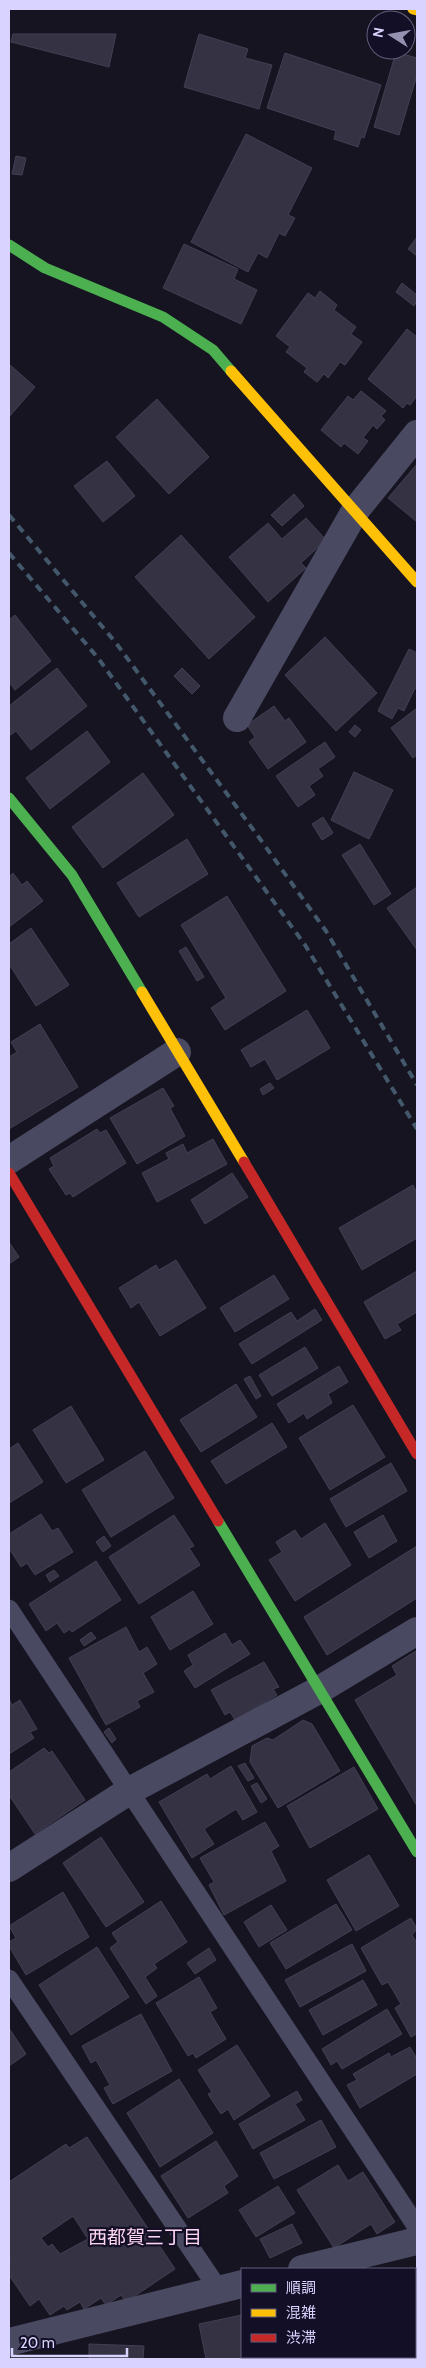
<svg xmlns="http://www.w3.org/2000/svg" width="426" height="2368" font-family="Cabin,'Noto Sans JP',sans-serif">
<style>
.building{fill:#343243;stroke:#433f54;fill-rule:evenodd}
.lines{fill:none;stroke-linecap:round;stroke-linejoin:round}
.lane{stroke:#4a4962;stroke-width:19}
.street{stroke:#4a4962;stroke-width:28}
.fast{stroke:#4caf50;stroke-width:11}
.slow{stroke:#ffc107;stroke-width:11}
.jam{stroke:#c62828;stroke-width:11}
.rail{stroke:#43596b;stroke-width:4;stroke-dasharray:8 6;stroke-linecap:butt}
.labels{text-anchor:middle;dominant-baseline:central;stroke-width:4.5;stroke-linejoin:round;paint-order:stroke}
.neighbourhood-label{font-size:19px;fill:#ffd6f0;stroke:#130f26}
</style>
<rect width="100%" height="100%" fill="#161421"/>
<g class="building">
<path d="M13,34H116L109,67L11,42Z"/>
<path d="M199,34L248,49L245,58L272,65L259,109L184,87Z"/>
<path d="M396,52L417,58V75L399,135L374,127Z"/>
<path d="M285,53L381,85L364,138L361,137L358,147L334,139L336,131L267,108Z"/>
<path d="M246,134L312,168L288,215L295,218L285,236L279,233L267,258L258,253L248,272L191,242Z"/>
<path d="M16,156L26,158L22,175L12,174Z"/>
<path d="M417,237V256L408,249Z"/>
<path d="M184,244L238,269L234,279L257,290L241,324L163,288Z"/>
<path d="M402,283L417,295V301L414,306L396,292Z"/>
<path d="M320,291L337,305L334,310L356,327L351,334L362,342L345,365L340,362L328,378L324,374L317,382L304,372L307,368L286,352L290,347L276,336L308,293L315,298Z"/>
<path d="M407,329L417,337V396L410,405L407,403L403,408L368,379Z"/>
<path d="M9,364L35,387L9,417Z"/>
<path d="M361,391L386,411L381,416L385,420L377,429L373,425L363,438L368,441L358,454L344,443L341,447L321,430L348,396L353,400Z"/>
<path d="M157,399L209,457L169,494L116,437Z"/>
<path d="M107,461L135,496L103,522L74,486Z"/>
<path d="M417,464V522L388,498Z"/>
<path d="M294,494L304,506L282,526L271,515Z"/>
<path d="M306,518L326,540L301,563L306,568L268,602L229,557L268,523L282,539Z"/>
<path d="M181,535L255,617L209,659L135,577Z"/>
<path d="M15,615L51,661L15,690L9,682V620Z"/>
<path d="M325,637L377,693L336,731L285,675Z"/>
<path d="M409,649L417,653V689L415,688L404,711L398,708L392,719L378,711Z"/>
<path d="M57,668L87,706L31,750L16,731L9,736V706Z"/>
<path d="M182,668L200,686L192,694L174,676Z"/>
<path d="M274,706L285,721L289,718L306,742L268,769L249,742L255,737L247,725Z"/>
<path d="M417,708V755L413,758L391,728Z"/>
<path d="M355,725L361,730L355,737L349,732Z"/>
<path d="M87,731L110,762L50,809L26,778Z"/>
<path d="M325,742L335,757L318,769L323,776L309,786L315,795L298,807L276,776Z"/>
<path d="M354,772L393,790L369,839L331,820Z"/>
<path d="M143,773L174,815L103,868L72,827Z"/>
<path d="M323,817L333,833L322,840L312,824Z"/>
<path d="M187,839L208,874L139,917L117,883Z"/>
<path d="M360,844L391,894L374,905L342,855Z"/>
<path d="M13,873L22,885L27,881L43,901L9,927V877Z"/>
<path d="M417,887V950L387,908Z"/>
<path d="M227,896L286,991L225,1030L211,1008L226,998L181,925Z"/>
<path d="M31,928L69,985L36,1006L9,964V944Z"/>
<path d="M186,947L204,977L197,981L179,951Z"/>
<path d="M307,1010L330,1048L277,1080L265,1059L251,1067L241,1050Z"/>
<path d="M40,1024L78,1087L9,1129V1057L17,1052L11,1042Z"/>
<path d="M270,1083L274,1088L263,1095L260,1089Z"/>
<path d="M163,1088L174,1106L170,1108L185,1136L137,1164L110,1118Z"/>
<path d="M97,1129L100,1133L106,1130L126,1163L73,1197L70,1193L66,1195L49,1169L54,1166L50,1158Z"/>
<path d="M213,1139L227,1164L157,1202L142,1173L169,1159L166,1153L183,1144L187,1153Z"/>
<path d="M232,1173L248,1197L205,1224L191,1200Z"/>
<path d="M413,1185L417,1193V1238L362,1270L339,1228Z"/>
<path d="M9,1242L19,1257L9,1264Z"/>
<path d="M176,1260L206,1308L160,1336L139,1302L131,1308L119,1288L156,1265L159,1270Z"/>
<path d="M417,1271V1312L397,1324L401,1330L385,1339L364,1302Z"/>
<path d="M274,1275L289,1299L235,1332L220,1308Z"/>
<path d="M315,1309L322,1320L252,1364L239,1344L291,1312L297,1321Z"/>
<path d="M305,1347L318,1368L272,1396L259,1375Z"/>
<path d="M339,1366L348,1382L328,1394L332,1403L307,1419L304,1413L289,1423L277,1404Z"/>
<path d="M250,1376L261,1396L256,1399L244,1379Z"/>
<path d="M236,1384L257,1417L201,1452L180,1420Z"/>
<path d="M353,1405L385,1457L330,1490L299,1438Z"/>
<path d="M71,1406L104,1460L66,1483L33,1430Z"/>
<path d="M272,1423L287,1447L226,1484L211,1461Z"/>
<path d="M18,1443L43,1482L9,1503V1449Z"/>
<path d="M145,1451L174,1498L111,1537L82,1490Z"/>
<path d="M391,1463L407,1491L346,1527L330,1499Z"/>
<path d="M41,1514L52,1531L58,1528L73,1552L35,1575L27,1563L21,1567L9,1548V1534Z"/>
<path d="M174,1515L194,1546L189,1548L200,1565L139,1604L109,1557Z"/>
<path d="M383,1515L397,1541L369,1558L354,1532Z"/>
<path d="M325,1523L351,1565L295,1601L269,1560L282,1552L276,1542L295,1530L301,1539Z"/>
<path d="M104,1536L111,1546L103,1552L96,1542Z"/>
<path d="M417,1546V1598L327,1655L304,1617Z"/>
<path d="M96,1561L121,1600L72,1632L70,1629L64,1633L57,1623L46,1631L29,1604Z"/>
<path d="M54,1570L59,1576L50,1582L46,1575Z"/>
<path d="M193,1591L213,1624L170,1650L151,1617Z"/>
<path d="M126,1627L139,1652L147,1647L157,1664L143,1673L154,1692L137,1701L140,1707L106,1725L69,1658Z"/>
<path d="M91,1632L96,1638L84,1646L80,1640Z"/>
<path d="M225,1633L232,1645L240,1640L250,1654L195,1688L184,1671L193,1665L188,1655Z"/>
<path d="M416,1651L417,1653V1806L355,1700L397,1675L392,1666Z"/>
<path d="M264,1662L279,1687L273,1689L277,1695L235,1720L230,1712L225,1715L211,1690Z"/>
<path d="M9,1699L12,1705L20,1700L37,1729L30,1732L34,1738L9,1754Z"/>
<path d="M303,1720L312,1724L340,1771L278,1808L250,1762L252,1746L267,1738L273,1740Z"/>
<path d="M109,1728L116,1739L112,1743L104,1732Z"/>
<path d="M44,1748L49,1753L52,1751L85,1800L35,1834L9,1795V1772Z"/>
<path d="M245,1763L254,1778L248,1781L238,1766Z"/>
<path d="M231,1766L257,1812L243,1820L236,1809L204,1829L214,1844L192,1858L159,1802L207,1774L210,1779Z"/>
<path d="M354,1767L378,1809L310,1848L287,1806Z"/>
<path d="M257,1783L267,1799L261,1803L251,1786Z"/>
<path d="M265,1822L279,1846L271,1851L286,1881L224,1915L209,1885L214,1882L200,1858Z"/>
<path d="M101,1837L144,1902L106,1927L63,1863Z"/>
<path d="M369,1855L399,1906L356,1931L327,1880Z"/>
<path d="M63,1892L89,1937L26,1975L9,1946V1942L16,1938L9,1926Z"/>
<path d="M161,1901L187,1942L154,1964L157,1968L145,1977L157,1996L146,2004L110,1948L118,1942L112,1933Z"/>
<path d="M336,1904L352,1930L286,1969L270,1943Z"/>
<path d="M271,1905L287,1930L259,1947L244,1922Z"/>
<path d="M411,1918L417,1929L412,1935L417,1943V2034L411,2037L395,2008L401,2004L388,1982L382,1985L361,1948Z"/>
<path d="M352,1944L366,1971L300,2007L285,1980Z"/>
<path d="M97,1947L129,1997L71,2035L39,1985Z"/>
<path d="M209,1948L216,1960L195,1974L187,1963Z"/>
<path d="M199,1977L217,2008L210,2012L226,2039L196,2058L193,2053L188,2056L156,2003Z"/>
<path d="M363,1980L377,2005L323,2035L309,2010Z"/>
<path d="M387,2009L402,2034L342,2069L337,2061L331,2065L322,2049Z"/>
<path d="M141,2014L172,2071L113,2104L104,2088L110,2085L96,2060L91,2063L82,2046Z"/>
<path d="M9,2028L26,2054L9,2066Z"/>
<path d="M237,2045L270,2096L234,2120L228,2109L221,2114L208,2094L212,2092L198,2070Z"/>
<path d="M410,2047L417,2059V2074L360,2108L347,2085L357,2080L353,2074L389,2053L391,2057Z"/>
<path d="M179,2079L213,2133L160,2167L127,2113Z"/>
<path d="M297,2091L302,2100L295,2104L305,2120L253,2149L239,2124Z"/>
<path d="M321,2120L336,2147L274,2179L260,2153Z"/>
<path d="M87,2137L175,2269L126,2302L121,2295L106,2305L101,2298L84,2309L80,2302L67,2310L64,2306L50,2315L39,2299L30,2306L9,2275V2262L11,2261L9,2257V2182L66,2144L69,2148ZM73,2216L88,2239L60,2254L52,2244L48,2247L41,2238Z"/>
<path d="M216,2141L238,2176L224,2186L228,2193L188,2218L161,2176Z"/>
<path d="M338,2165L348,2181L363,2172L395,2222L377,2234L371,2224L334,2248L297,2190Z"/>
<path d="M278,2186L295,2213L256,2237L239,2210Z"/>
<path d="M292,2224L302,2243L270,2258L260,2239Z"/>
<path d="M242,2315V2357H262L263,2359H206L199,2324Z"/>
<path d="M89,2344L144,2346L143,2359H89Z"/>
<path d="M266,2357H322L323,2359H267Z"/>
<rect x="352" y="2357" width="50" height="2"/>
</g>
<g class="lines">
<g class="lane">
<path d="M9,1609L417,2227"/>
<path d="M9,1979L219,2290"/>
</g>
<g class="street">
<path d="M237,718L355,511L417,434"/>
<path d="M9,1160L177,1052"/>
<path d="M9,1868L129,1791L319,1690L417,1631"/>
<path d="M302,2269L417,2241"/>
<path d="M9,2342L242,2284"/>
</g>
<g class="fast">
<path d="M9,245L45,268L163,317L213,350L231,371"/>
<path d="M9,798L72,875L142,992"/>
<path d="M218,1521L417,1852"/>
</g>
<g class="slow">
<path d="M413,9L417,10"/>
<path d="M231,371L417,582"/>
<path d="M142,992L244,1162"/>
</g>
<g class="jam">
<path d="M244,1162L417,1454"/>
<path d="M9,1173L218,1521"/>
</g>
<g class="rail">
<path d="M9,515L116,643L255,832L326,931L417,1085"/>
<path d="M9,553L98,658L305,945L417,1129"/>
</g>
</g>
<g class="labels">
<g class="neighbourhood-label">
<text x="145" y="2237">西都賀三丁目</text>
</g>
</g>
<rect width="426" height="2368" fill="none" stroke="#d9d4ff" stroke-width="20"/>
<rect x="241" y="2268" width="175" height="90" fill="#130f26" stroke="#625e7d"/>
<rect x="251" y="2284" width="25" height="8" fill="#4caf50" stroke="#625e7d"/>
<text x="286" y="2293" font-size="15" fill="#d9d4ff">順調</text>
<rect x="251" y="2309" width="25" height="8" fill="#ffc107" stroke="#625e7d"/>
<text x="286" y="2318" font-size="15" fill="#d9d4ff">混雑</text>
<rect x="251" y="2334" width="25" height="8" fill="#c62828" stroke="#625e7d"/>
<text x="286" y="2343" font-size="15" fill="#d9d4ff">渋滞</text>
<g transform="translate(391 35) rotate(281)"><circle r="24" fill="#130f26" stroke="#625e7d"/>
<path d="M0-4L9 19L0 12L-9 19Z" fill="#9591b1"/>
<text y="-8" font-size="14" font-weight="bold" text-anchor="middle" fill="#d9d4ff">N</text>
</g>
<path d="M12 2348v8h115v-8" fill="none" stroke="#d9d4ff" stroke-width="2.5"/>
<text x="20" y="2348" font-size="15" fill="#d9d4ff" stroke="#130f26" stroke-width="4" paint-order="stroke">20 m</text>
</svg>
